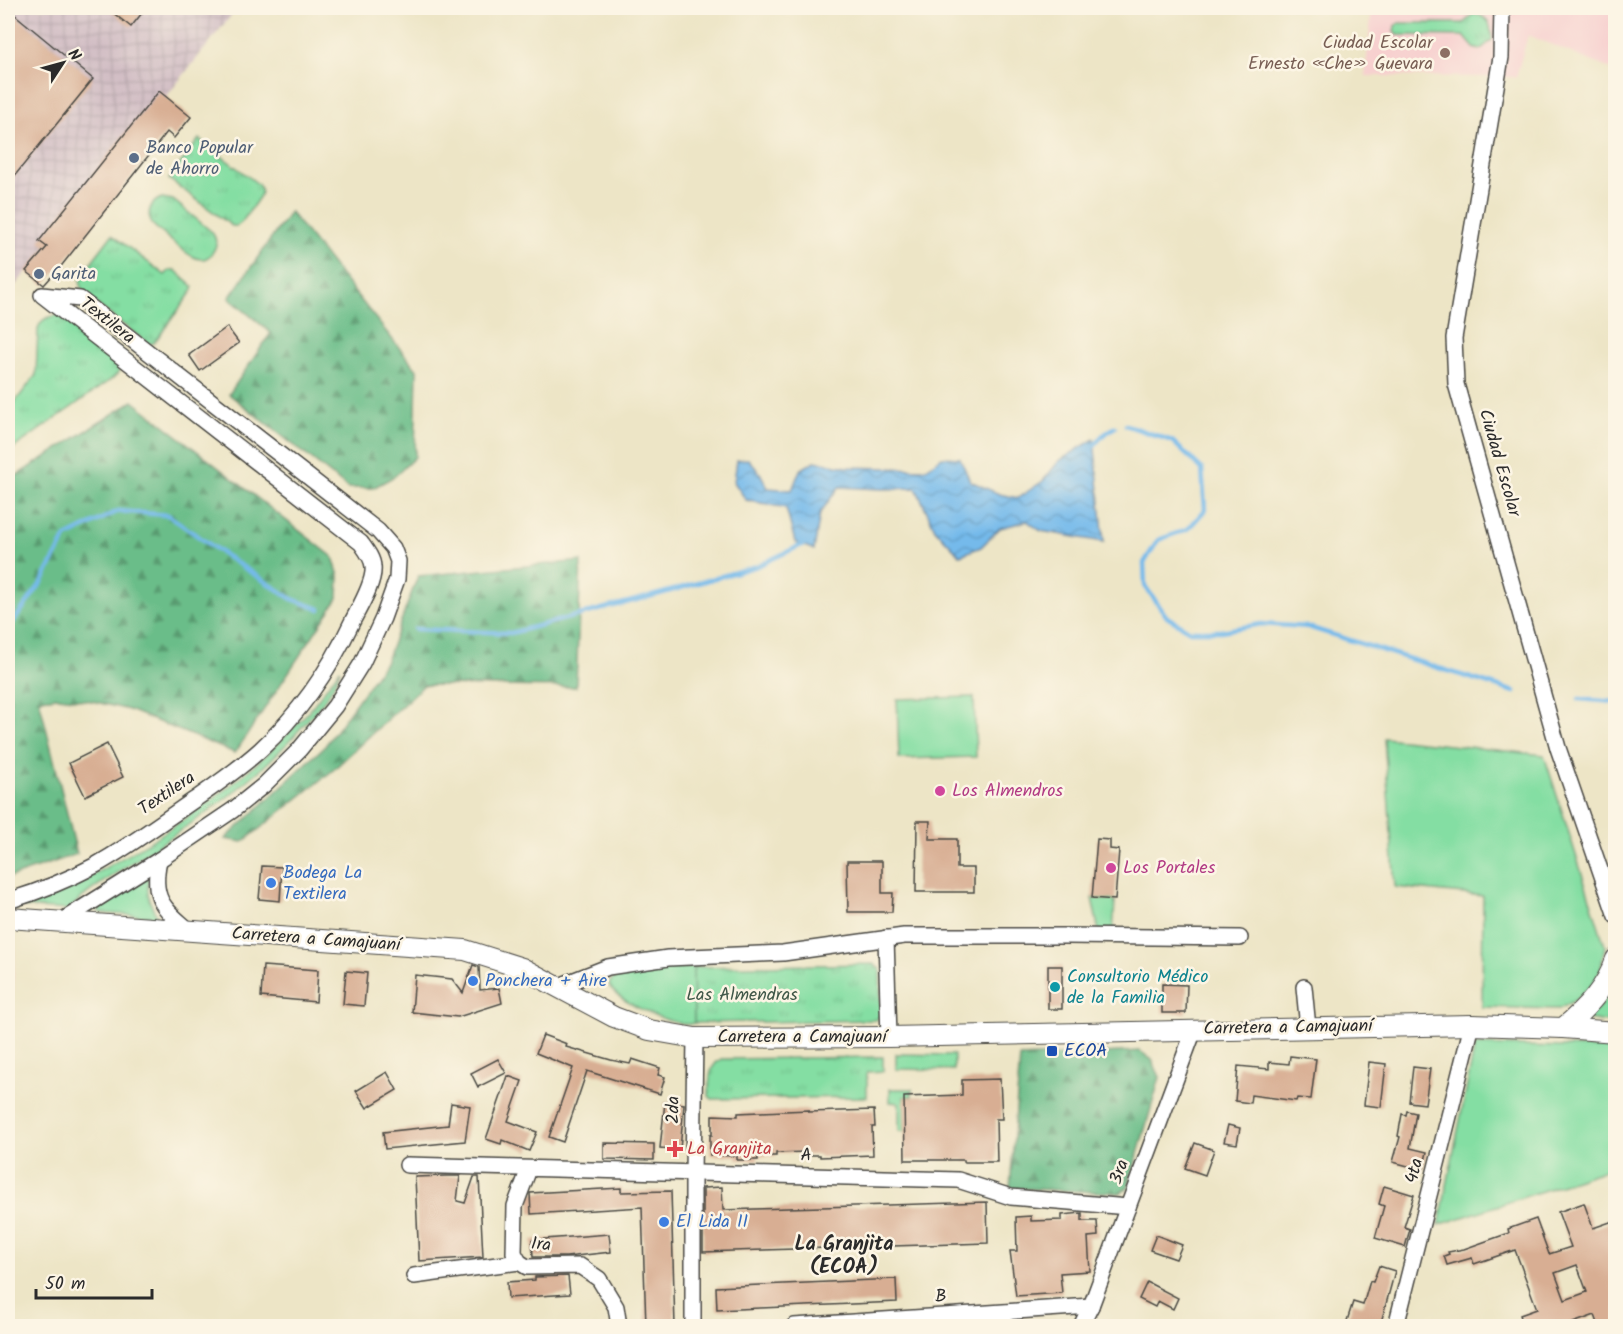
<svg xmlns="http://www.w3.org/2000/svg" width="1623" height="1334" font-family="Kalam,sans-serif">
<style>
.built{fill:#f7d0cf}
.industrial{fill:url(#industrial-grid)}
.grass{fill:url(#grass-tufts);stroke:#588467;stroke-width:1.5}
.forest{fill:url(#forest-firs);stroke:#4b745a;stroke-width:1.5}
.garden{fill:#84dea3;stroke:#588467;stroke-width:1.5}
.water{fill:url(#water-waves);stroke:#50728b;stroke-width:1.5}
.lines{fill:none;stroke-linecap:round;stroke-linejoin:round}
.stream{stroke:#74baeb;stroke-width:4.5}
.building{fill:#d8ae93;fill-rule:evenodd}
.minor-casing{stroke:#484742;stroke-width:18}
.major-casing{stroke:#484742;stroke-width:22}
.minor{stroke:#fff;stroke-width:15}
.major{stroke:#fff;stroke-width:20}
.education-dot{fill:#8d6e63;stroke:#fcf5e5;stroke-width:2}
.service-dot{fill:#5c6f8a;stroke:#fcf5e5;stroke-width:2}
.hotel-dot{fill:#d1479c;stroke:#fcf5e5;stroke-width:2}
.shop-dot{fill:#3f7fe0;stroke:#fcf5e5;stroke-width:2}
.culture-dot{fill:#0f9aa8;stroke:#fcf5e5;stroke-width:2}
.transit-dot{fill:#1a4fb4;stroke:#fcf5e5;stroke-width:2}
.health-dot{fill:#e0444e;stroke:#fcf5e5;stroke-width:2}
.labels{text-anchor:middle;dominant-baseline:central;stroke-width:5;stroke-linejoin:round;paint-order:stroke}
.education-label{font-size:18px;fill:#785e54;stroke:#fcf5e5;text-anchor:end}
.service-label{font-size:18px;fill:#4e5e75;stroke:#fcf5e5;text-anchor:start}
.street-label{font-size:18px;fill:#2b2b2b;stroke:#fcf5e5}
.hotel-label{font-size:18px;fill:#b23c85;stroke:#fcf5e5;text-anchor:start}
.shop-label{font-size:18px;fill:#366cbe;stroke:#fcf5e5;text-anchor:start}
.culture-label{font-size:18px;fill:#0d838f;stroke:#fcf5e5;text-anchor:start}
.park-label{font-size:18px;fill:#415849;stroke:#fcf5e5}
.transit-label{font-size:18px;fill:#164399;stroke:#fcf5e5;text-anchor:start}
.health-label{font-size:18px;fill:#be3a42;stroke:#fcf5e5;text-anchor:start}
.neighbourhood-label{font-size:20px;font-weight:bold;fill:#2b2b2b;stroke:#fcf5e5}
</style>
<defs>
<pattern id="industrial-grid" width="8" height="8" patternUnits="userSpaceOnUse" patternTransform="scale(1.5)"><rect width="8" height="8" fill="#d2bec5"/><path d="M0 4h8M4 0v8" fill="none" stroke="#b4a3a9"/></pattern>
<pattern id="grass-tufts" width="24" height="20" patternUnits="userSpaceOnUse" patternTransform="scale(1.5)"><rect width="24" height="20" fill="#84dea3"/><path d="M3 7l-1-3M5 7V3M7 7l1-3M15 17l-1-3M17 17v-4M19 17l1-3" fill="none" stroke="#72bf8c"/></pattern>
<pattern id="forest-firs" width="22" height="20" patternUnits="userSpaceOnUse" patternTransform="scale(1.5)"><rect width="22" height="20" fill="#6bbd89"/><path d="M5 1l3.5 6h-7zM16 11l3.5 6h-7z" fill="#589a70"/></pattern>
<pattern id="water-waves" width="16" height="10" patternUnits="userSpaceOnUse" patternTransform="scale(1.5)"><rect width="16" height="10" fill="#74baeb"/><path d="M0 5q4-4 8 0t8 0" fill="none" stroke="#5f97bf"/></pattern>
</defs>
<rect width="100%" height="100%" fill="#fcf5e5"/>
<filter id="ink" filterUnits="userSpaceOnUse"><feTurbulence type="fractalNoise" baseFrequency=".0167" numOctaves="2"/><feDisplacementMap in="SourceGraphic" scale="12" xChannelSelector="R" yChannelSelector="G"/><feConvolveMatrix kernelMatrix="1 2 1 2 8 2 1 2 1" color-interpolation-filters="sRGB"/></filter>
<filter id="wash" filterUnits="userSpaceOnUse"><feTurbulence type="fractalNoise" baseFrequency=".008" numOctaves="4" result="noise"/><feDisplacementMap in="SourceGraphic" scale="24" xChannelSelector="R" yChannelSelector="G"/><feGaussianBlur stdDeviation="1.35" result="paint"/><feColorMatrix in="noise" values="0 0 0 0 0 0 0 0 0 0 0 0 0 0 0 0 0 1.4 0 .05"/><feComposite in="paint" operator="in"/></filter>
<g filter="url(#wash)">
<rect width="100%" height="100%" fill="#ede5c6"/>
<g class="built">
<path d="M1372,8H1615V71L1528,35L1516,77L1365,76Z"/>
<path d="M8,942H15L8,1088Z"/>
</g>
<path class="industrial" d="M8,8H237L8,295Z"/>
<g class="grass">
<path d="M1473,14C1491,17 1490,24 1492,40L1481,49H1475L1464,36L1397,35L1394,31L1396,25L1399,23H1464Z"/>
<path d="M199,139L258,184L261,190L260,196L242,222L237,226H232L169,179Z"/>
<path d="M162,198L173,200L212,232C216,238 218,244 214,250C204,270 185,252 174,243C167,237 159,231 152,224C146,213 150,202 162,198Z"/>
<path d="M112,235L165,275L170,270H175L193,286V290L154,343L149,344L86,296L81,287L80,277Z"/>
<path d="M59,315L118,361L119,372L113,378L8,452V411L36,375L38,329C41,318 49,317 59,315Z"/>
<path d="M874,964L880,969L881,1015L876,1020L694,1023L693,967Z"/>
<path d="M883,1057V1071L867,1072V1097L712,1099L709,1096C710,1082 707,1066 722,1059Z"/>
</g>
<g class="forest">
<path d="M290,212L417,370L415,457L395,476L373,488H348L229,394L271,333L229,298Z"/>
<path d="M133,401L333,557L339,576L338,598L235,753L129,710L92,701L58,697L39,699L77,854L8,878V481Z"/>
<path d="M581,561L576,687L424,685L332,771L243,842L225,839L325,746L386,661L418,576Z"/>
<path d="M1140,1051L1152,1060L1160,1077L1128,1188L1120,1193L1010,1188L1020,1057Z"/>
</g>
<g class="garden">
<path d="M340,669C335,689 320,706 306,722C263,775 209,812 153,849C124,869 93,886 68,910L23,907L22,904C29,899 39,898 47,895C68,888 87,878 105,868C176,828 243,783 298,723C314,707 326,687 340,669Z"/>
<path d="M974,697L976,757L899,759L897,699Z"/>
<path d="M1384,738L1544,755L1605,946L1601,968L1593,984L1574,1001L1559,1009L1482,1007L1483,896L1395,887Z"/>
<path d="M149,874C146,891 148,903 158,917L100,913L98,910L102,906Z"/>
<path d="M1092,898L1115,900L1113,933L1099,932Z"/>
<path d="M693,967L694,1023C691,1024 688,1025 685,1024C667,1022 614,1001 609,984C618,965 673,967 693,967Z"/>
<path d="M1615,979V1018L1607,1022L1587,1019L1606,999Z"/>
<path d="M1475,1045L1615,1048V1167L1439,1225Z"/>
<path d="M896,1054L954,1055V1070L896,1069Z"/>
<path d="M890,1089H912V1096L904,1097L905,1131H899V1103L890,1102Z"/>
</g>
<path class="water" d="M1094,439L1104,542L1041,531L1027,521L1000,528L981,547L960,555L935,529L916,488L881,489L839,487L820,513L814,550L795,542L786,508L746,500L734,482L737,460L748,459L760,473L768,488L792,490L800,470L815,461L847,467L925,469L942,457L960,458L970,481L999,494L1018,498L1043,481L1059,461Z"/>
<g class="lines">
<g class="stream">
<path d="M1126,425L1172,441L1202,469L1205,510L1188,529L1158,540L1144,563L1145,586L1167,617L1190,631H1221L1261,624L1308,627L1515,692"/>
<path d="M1092,448L1102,436L1115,427"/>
<path d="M8,629L42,582L66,537L118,511L168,515L226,556L292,599L320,609"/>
<path d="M415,629L511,633L663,593L757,566L806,543"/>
<path d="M1579,699L1616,702"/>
</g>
</g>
<g id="blocks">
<g class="building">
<path d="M107,8H146L131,27Z"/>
<path d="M8,9L93,79L8,184Z"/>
<path d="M159,91L191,117L174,138L167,132L62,265L44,285L26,271L47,247L39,241Z"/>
<path d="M227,327L239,343L200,371L189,355Z"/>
<path d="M107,744L123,777L85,796L69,763Z"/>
<path d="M917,821H930L929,839H957V868H974V892H916Z"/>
<path d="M1097,839L1110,840V849L1119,850L1115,900L1092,898Z"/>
<path d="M847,861H882V893H893L892,912H848Z"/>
<path d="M262,866L282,867L280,901L259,899Z"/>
<path d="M473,965L479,967L480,990L499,988L502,1003L458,1017L412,1012L415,975L452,979L463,993Z"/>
<path d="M263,966L318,970L316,1002L261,997Z"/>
<rect x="1048" y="966" width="14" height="43"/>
<path d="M346,971L367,973L364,1006L343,1004Z"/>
<path d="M1162,984L1187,985L1186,1013H1162Z"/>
<path d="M543,1035L567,1044L566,1047L611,1060L630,1064L632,1059L660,1068L658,1075L665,1077L660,1094L587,1071L563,1142L549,1137L573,1068L536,1053Z"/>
<path d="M1290,1056L1316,1059L1311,1099L1297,1098L1296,1101L1251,1095L1250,1103L1235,1101L1238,1066L1269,1069V1062L1289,1064Z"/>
<path d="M498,1059L506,1073L478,1087L471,1073Z"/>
<path d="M1369,1062L1386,1064L1381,1107L1364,1105Z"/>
<path d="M1413,1067L1430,1069L1425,1104L1409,1102Z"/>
<path d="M387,1072L397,1090L367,1108L356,1091Z"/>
<path d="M508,1076L522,1081L508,1121L537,1132L529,1151L502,1140L501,1144L486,1139Z"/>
<path d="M1000,1079L1002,1119H996L997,1162H964V1160H905L904,1097L962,1095V1080Z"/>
<path d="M665,1102L684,1104L680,1150L660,1148Z"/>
<path d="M451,1103L470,1106L465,1141L385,1149L383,1132L448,1125Z"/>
<path d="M809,1110V1112L874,1110L875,1127H872L873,1155L820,1157V1155H806V1152L776,1153V1156H758V1160H737V1156L710,1155V1135H712V1115L738,1116V1113Z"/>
<path d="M1407,1111L1416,1113L1410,1148L1427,1152L1423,1170L1393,1162L1400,1137L1398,1136L1402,1114L1406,1115Z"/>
<path d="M1228,1125L1240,1128L1237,1144L1224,1142Z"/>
<path d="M604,1143L654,1144V1160L604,1159Z"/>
<path d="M1195,1143L1214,1150L1205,1175L1185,1168Z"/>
<path d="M445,1176H460L457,1201L465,1203L474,1177H479L483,1257L419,1261L415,1177Z"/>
<path d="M1384,1186L1414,1195L1404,1227L1410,1229L1405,1247L1375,1238L1384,1206L1379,1204Z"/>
<path d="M722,1187L723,1210L987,1202L988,1243L703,1252V1188Z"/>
<path d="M621,1188V1192L671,1191L675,1326H646L642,1207L531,1214L530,1193Z"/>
<path d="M1584,1203L1593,1228L1616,1220V1326H1599L1595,1315L1573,1323L1574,1326H1524L1520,1315L1537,1309L1515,1250L1474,1264L1472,1258L1447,1265L1444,1256L1449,1254L1448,1252L1464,1249L1509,1233L1508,1229L1536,1219L1549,1254L1571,1247L1558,1212ZM1577,1265L1587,1292L1565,1300L1555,1273Z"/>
<path d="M1082,1213V1221H1097L1098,1236L1088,1237L1090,1271L1060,1273L1062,1293L1016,1296L1010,1251H1017L1016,1217L1031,1216V1221L1062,1220V1215Z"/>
<path d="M609,1234L611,1252L566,1257H533L532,1240Z"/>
<path d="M1156,1235L1182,1245L1176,1259L1150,1250Z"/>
<path d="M1379,1266L1395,1271L1380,1326H1356L1346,1324L1353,1302L1363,1305L1370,1281L1373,1282Z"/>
<path d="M568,1276L570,1294L508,1298L507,1282L535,1280V1277Z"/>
<path d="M896,1279L897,1302L717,1310L716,1287Z"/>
<path d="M1147,1282L1178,1298L1173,1309L1158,1301L1155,1307L1139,1299Z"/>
</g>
</g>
</g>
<g filter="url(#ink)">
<use href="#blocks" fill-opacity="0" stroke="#484742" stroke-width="1.5"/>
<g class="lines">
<g class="minor-casing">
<g id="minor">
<path d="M1502,8L1501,57L1454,338L1456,384L1558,748L1616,916"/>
<path d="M159,860C151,897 162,908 190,931"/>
<path d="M8,901C37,892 68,880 96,865C130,846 162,822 194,800C217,784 239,769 260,750C298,715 330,669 352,622C359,608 375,582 373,567C373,559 366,550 361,543L42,295L80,299L378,531L393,548L398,561L397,579L383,618L362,663L335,706L299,750L264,785L233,810L159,860L60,922"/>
<path d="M886,938L889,1037"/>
<path d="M557,987L608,967L668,958L783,953L904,936H1066L1240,938"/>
<path d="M1304,987L1308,1028"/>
<path d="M407,1165L958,1180L1011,1197L1128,1207"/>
<path d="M529,1169L515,1206L514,1253L519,1262L527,1267L580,1266L599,1279L616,1307L619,1326"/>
<path d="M414,1276L519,1262"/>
<path d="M693,1326V1173L695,1038"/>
<path d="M794,1326L1091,1306"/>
<path d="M1081,1326L1091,1306L1194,1030"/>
<path d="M1396,1326L1472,1025"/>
</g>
</g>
<g class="major-casing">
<g id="major">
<path d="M8,918L465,950L522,968L614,1017L649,1030L695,1038L889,1037L1472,1025L1563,1028L1616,1032"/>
<path d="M1563,1028C1586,1009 1606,988 1616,959"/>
</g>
</g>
<use href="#minor" class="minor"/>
<use href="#major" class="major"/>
</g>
</g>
<circle class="education-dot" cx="1445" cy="53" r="6"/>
<g class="service-dot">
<circle cx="134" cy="158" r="6"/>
<circle cx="39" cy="274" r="6"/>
</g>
<g class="hotel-dot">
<circle cx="940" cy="791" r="6"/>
<circle cx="1111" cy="868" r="6"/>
</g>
<g class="shop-dot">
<circle cx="271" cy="883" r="6"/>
<circle cx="473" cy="981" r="6"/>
<circle cx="664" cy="1222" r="6"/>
</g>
<circle class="culture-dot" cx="1055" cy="987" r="6"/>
<rect class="transit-dot" x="1046" y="1045" width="12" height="12" rx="3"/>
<path class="health-dot" d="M672 1140h6v6h6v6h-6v6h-6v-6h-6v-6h6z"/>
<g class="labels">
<g class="education-label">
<text x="1433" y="43">Ciudad Escolar<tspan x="1433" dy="21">Ernesto «Che» Guevara</tspan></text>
</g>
<g class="service-label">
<text x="146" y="148">Banco Popular<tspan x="146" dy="21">de Ahorro</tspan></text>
<text x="51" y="274">Garita</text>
</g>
<g class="street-label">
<text transform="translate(107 321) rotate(38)">Textilera</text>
<text transform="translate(1499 463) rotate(74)">Ciudad Escolar</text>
<text transform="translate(167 794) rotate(-34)">Textilera</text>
<text transform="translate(316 940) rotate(4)">Carretera a Camajuaní</text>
<text transform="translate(1288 1028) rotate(-1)">Carretera a Camajuaní</text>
<text x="802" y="1037">Carretera a Camajuaní</text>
<text transform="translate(674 1110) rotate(-89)">2da</text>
<text transform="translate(806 1156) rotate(1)">A</text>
<text transform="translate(1415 1171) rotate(-76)">4ta</text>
<text transform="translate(1120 1172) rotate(-70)">3ra</text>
<text transform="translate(541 1245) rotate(6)">1ra</text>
<text transform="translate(941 1297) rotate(-4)">B</text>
</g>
<g class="hotel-label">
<text x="952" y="791">Los Almendros</text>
<text x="1123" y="868">Los Portales</text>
</g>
<g class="shop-label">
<text x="283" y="873">Bodega La<tspan x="283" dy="21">Textilera</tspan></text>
<text x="485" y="981">Ponchera + Aire</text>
<text x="676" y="1222">El Lida II</text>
</g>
<g class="culture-label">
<text x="1067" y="977">Consultorio Médico<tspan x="1067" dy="21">de la Familia</tspan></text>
</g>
<g class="park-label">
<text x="742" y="995">Las Almendras</text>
</g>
<g class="transit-label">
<text x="1064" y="1051">ECOA</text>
</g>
<g class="health-label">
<text x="687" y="1149">La Granjita</text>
</g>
<g class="neighbourhood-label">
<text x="844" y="1245">La Granjita<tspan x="844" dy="23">(ECOA)</tspan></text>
</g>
</g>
<rect width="1623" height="1334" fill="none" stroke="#fcf5e5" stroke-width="30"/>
<g transform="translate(63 63) rotate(54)" stroke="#fcf5e5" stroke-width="4.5" paint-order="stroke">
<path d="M0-4.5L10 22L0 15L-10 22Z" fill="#2b2b2b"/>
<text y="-9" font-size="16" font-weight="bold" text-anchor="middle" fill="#2b2b2b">N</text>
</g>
<path d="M36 1289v9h116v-9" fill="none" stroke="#2b2b2b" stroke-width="3"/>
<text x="45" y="1289" font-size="18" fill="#2b2b2b" stroke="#fcf5e5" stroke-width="4.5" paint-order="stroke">50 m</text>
</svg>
